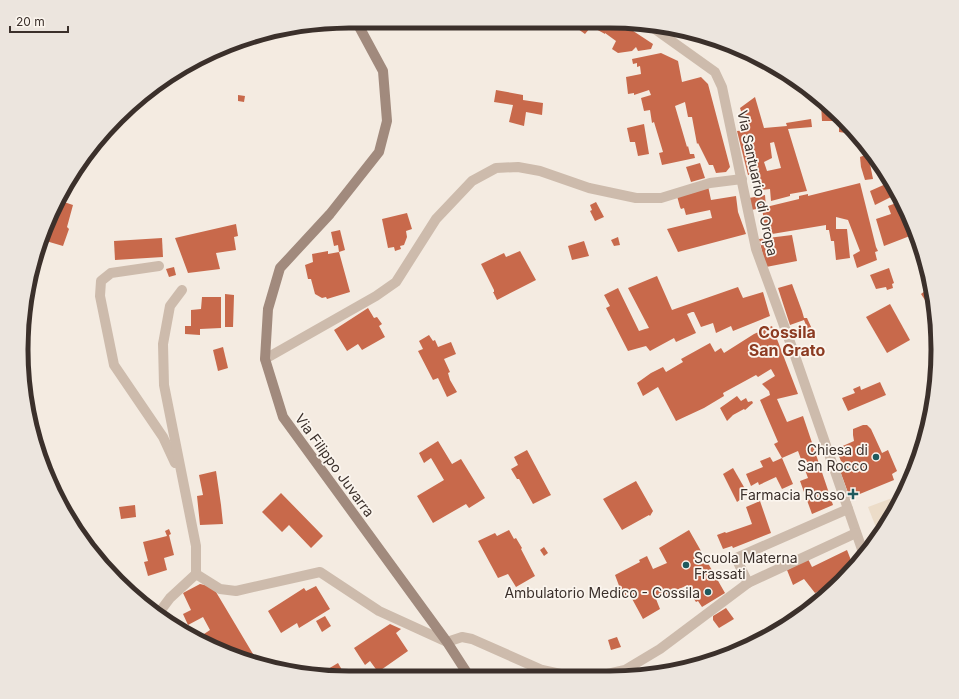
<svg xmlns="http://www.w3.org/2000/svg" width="959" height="699" font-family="Inter,sans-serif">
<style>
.plaza{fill:#ecdcc8}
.building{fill:#c8694b;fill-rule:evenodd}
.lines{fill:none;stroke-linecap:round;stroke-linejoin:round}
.minor{stroke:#cdbbac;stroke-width:10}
.secondary{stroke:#a18a7d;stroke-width:10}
.poi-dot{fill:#1f5a5e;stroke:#fbf5ee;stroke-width:1.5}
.labels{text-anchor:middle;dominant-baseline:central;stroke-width:3.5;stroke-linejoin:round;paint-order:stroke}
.street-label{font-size:14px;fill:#3b302b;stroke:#fbf5ee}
.poi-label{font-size:14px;fill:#3b302b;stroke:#fbf5ee;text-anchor:end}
.quarter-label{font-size:16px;font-weight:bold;fill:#8c3b22;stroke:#fbf5ee}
.rim{fill:none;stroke:#3b302b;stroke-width:5}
</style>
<rect width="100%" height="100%" fill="#f4ebe1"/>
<path class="plaza" d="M903,494L894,514L879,535L868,507Z"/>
<g class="building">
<path d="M573,21H610L621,23L653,44L651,49L638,51L636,47L632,51L618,53L612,49L616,41L605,33V34L594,28H590L585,34L571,24Z"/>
<path d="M661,53L678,61L682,82L701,77L708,84L730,167L726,172L716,173L713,165H709L698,143L697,144L692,117H688L685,102L675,106L687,147L688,146L690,154H694L695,158L662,165L659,153L663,152L654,122L652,123L650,110L644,111L641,98L651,95L649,90L634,95V93L628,94L626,77L641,74L640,66L637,67V63L633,64L632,59Z"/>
<path d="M496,90L523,95V100L543,103L542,115L526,112L524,126L509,122L513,105L494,102Z"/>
<path d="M238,95L245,96L244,102L238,101Z"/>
<path d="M755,97L764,128L787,126L786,123L811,119L812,127L788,129L807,191L790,194V196L771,201L770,189L762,190L758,173L748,175L737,131L747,130L740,108ZM774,142L781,168L767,171L764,162L772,158L770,143Z"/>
<path d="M821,104L845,126L853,134L839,132V121H822Z"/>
<path d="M644,124L649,154L638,156L635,142H630L627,128Z"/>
<path d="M868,154L873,179L865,180L861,167L860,157Z"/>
<path d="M700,163L705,178L691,182L686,167Z"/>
<path d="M860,183L876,247L878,251L875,252L877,260L857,268L853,255L860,251L848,220L836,217V229H847L850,258L836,260L834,241H831L829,230H826V225L766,235L762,208L751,210L749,198L765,195L766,207L799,199V196L808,194V196Z"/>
<path d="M888,183L893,196L875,205L870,191Z"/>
<path d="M708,186L711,200L736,196L738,212L746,234L678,252L667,229L712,218L710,210L686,215L684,208L681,209L680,207L677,196Z"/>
<path d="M58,200L73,205L67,227L69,229L63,246L46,241L43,238L55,204Z"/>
<path d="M902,201L915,234L884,246L876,219L891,214L888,206Z"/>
<path d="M596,202L604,217L595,221L590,211L592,210L590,205Z"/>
<path d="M407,213L412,229L406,231L407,237L404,245L400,246L401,249L395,251L394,247L388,248L382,219Z"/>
<path d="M236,224L238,236L234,237L236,250L216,253L220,269L188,273L175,238Z"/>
<path d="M340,230L345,250L339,252L338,245L334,246L331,232Z"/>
<path d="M792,235L797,261L766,267L759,239Z"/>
<path d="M618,237L620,245L614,246L611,240Z"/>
<path d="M162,238L163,257L115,260L114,241Z"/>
<path d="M584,241L589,256L572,260L568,246Z"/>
<path d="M921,248L925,260L921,262L916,251Z"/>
<path d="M328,251V254L339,252L350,292L327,299L326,297L322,298L315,294L311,279H308L305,265L313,262L312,254Z"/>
<path d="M520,251L536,280L497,300L493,292H494V290L481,264L504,253L506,257Z"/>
<path d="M174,267L176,275L169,277L166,269Z"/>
<path d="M889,268L894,283L892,284L893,288L887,290L886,287L876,289L870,275Z"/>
<path d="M657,276L672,310L738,287L743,298L763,292L770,316L733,331L731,326L716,333L713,323L701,327L694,312H692L687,314L696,333L676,342L674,338L650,351L646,346L628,351L606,308L610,306L604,295L618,288L639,331L645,329L649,328L628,288Z"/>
<path d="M792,284L802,311L804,318H807L812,329L808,330L804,320L790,325L778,288Z"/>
<path d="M925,291L929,298L925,300L921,294Z"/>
<path d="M225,294L234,295L233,327H225Z"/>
<path d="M202,297H221V328L200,329V335L185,334V326H191V310L201,309Z"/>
<path d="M890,304L910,340L887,353L866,317Z"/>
<path d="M368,308L374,318L377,317L382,324L379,326L385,337L362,350L358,344L347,351L334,330Z"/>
<path d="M772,326L798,394L777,399L787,422L803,416L833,505L812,514L800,481L808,478L798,451L782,458L774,444L778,442L760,400L770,395L769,391L762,384L775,376L771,369L758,377L756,375L723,393L724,396L704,408L676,421L658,387L643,396L637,383L651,373L663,367L666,372L683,362L681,359L710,343L715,352L721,348L724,353L754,334Z"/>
<path d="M429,335L433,341L435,340L438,347L451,342L456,354L444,359L450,372L448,373L450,380L457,392L447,397L438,378L433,380L418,351L423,349L419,341Z"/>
<path d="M223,347L228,368L218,371L213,350Z"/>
<path d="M880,382L886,395L848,411L842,398L855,393L853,389L860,386L861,390Z"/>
<path d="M737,396L741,401L746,398L748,402L752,401L753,403L745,410L744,409L733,415L727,421L720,408Z"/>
<path d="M863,425H867L871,429L882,453L888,450L897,471L892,474L894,480L850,498L839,468L843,466L836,449L854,441L853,435V429Z"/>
<path d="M438,441L452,464L461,459L485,498L469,508L466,504L433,523L417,496L444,480L431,458L424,463L419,453Z"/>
<path d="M527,450L551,495L533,504L519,479H517L511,469L518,465L514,457Z"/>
<path d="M770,457L773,462L782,458L793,484L782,489L776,477L759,485L758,482L751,486L746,474L763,467L760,461Z"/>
<path d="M733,468L748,494L737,502L723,474Z"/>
<path d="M216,471L221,505L223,524L200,525L197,496L203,495L199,475Z"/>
<path d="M636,481L653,511L650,516L649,515L622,530L603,499Z"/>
<path d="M281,493L323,536L311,548L289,525L282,532L262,512Z"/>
<path d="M760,501L771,533L733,548L732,546L723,549L717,535L725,532L726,533L752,524L746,507Z"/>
<path d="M135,505L136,517L121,519L119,507Z"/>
<path d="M169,529L171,534L169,535L174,555L164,558L167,570L148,576L144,562L148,561L143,542L167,536L165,531Z"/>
<path d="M509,530L514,539L516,538L522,548L521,549L535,576L516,587L508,574L498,578L478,541L495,533L497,536Z"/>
<path d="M689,530L725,593L702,607L698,601L696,602L690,593L692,591L688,585L656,599L660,609L643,619L630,595L624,599L615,575L640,562L639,560L647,556L653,569L667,563L659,548Z"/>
<path d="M544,547L548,553L544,556L540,550Z"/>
<path d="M847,550L854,568L830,591L828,590L827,587L815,593L804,579L793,585L787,570L808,559L812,567Z"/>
<path d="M200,584L213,587L259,664L244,661L206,643L201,636L210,630L203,617L188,625L183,614L191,610L183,593Z"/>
<path d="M316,586L330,609L299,628L297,623L281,633L268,611L304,588L306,591Z"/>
<path d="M726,608L734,619L719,628L713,620V616Z"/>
<path d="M325,616L331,626L322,632L316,621Z"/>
<path d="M390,624L401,629L396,633L408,651L378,672L370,661L365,665L354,648Z"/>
<path d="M617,637L621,647L611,650L608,640Z"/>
<path d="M338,663L346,677H328L318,675Z"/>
</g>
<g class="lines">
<g class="minor">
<path d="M652,27L715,72L722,87L756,249L794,353L864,555"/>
<path d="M159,266L111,273L101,281L100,296L114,365L163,437L175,463"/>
<path d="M182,290L170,306L163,344L164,385L196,546V574"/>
<path d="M265,359L376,296L396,282L436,219L472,181L496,168L518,167L540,171L589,188L636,198H661L710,183L742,179"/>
<path d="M848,509L736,558L748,583L856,533"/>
<path d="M158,614L170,598L196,574L220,589L236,591L320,572L379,611L447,642L462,637L472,639L542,670L570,676"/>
<path d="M603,675L625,670L660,649L748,583"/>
</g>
<path class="secondary" d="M356,21L383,71L387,121L379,152L330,214L280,268L268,309L265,359L283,417L447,642L469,676"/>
</g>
<g class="poi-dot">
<circle cx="876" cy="457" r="4"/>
<path d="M851 488h4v4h4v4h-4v4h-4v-4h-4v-4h4z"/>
<circle cx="686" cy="565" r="4"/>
<circle cx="708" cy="592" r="4"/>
</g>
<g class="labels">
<g class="street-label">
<text transform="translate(758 183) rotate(78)">Via Santuario di Oropa</text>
<text transform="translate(335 465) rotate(54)">Via Filippo Juvarra</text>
</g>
<g class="poi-label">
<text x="868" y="449">Chiesa di<tspan x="868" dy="16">San Rocco</tspan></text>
<text x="845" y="494">Farmacia Rosso</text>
<text x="694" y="557" text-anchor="start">Scuola Materna<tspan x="694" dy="16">Frassati</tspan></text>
<text x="700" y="592">Ambulatorio Medico - Cossila</text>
</g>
<g class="quarter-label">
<text x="787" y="332">Cossila<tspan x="787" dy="18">San Grato</tspan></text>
</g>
</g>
<path d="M0 0H959V699H0ZM349 28H610A321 321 0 0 1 931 349V350A321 321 0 0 1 610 671H349A321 321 0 0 1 28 350V349A321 321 0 0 1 349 28Z" fill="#ece5de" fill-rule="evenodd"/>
<path class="rim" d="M349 28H610A321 321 0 0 1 931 349V350A321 321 0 0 1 610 671H349A321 321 0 0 1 28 350V349A321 321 0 0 1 349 28Z"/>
<path d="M10 26v6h58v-6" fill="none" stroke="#3b302b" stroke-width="2"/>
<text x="16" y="26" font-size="12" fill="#3b302b" stroke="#fbf5ee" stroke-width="3" paint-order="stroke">20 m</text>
</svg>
